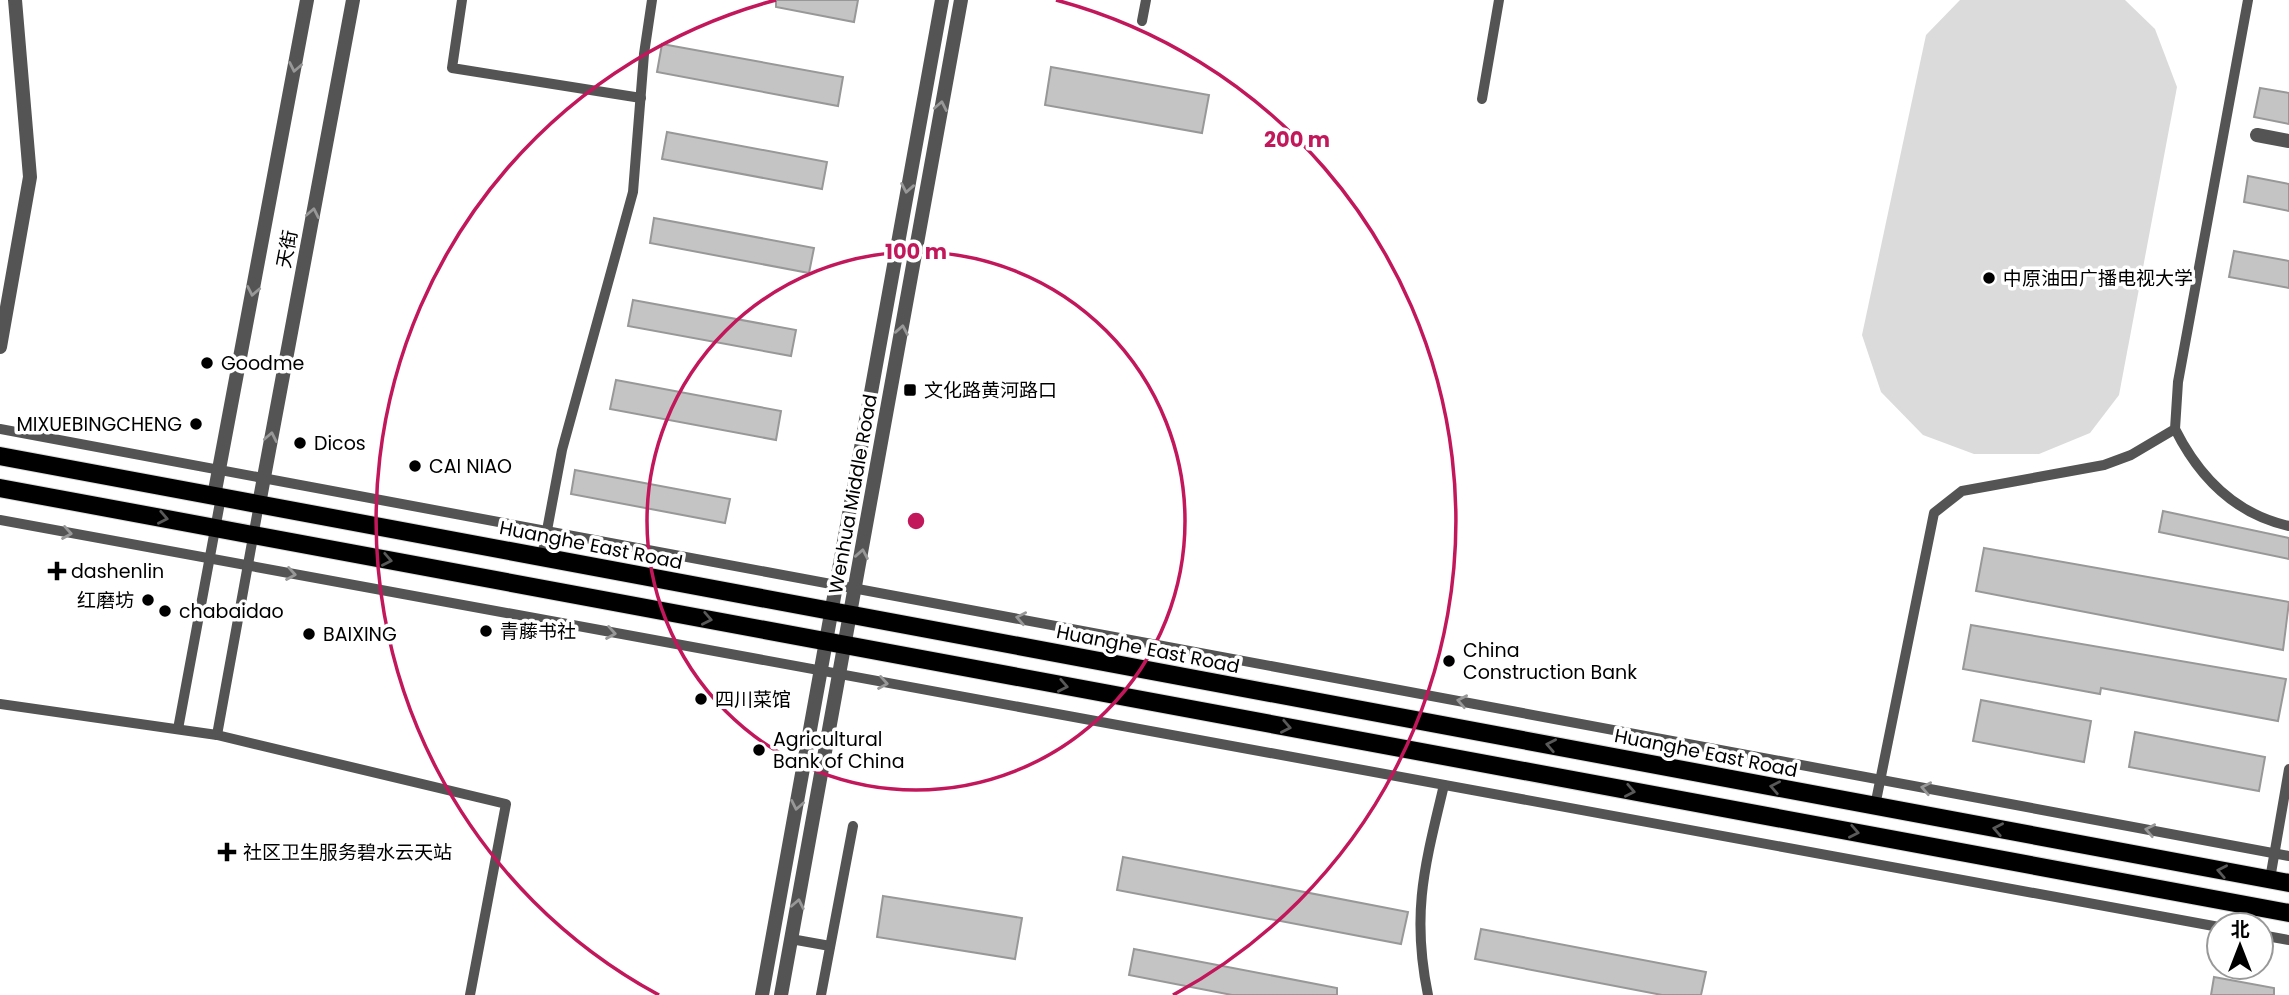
<svg xmlns="http://www.w3.org/2000/svg" width="2289" height="995" font-family="Poppins,'Noto Sans SC',sans-serif">
<style>
.green{fill:#dbdbdb}
.building{fill:#c4c4c4;stroke:#989898;stroke-width:2}
.lines{fill:none;stroke-linecap:round;stroke-linejoin:round}
.primary-casing{stroke:#dbdbdb;stroke-width:20}
.service{stroke:#545454;stroke-width:10}
.minor{stroke:#545454;stroke-width:14}
.tertiary{stroke:#545454;stroke-width:14}
.primary{stroke:#000;stroke-width:18}
.oneway{stroke:#989898}
.oneway2{stroke:#595959}
.ring{fill:none;stroke:#c2185b;stroke-width:3.5}
.poi-dot{fill:#000;stroke:#fff;stroke-width:2.5}
.labels{text-anchor:middle;dominant-baseline:central;stroke-width:7;stroke-linejoin:round;paint-order:stroke}
.street-label{font-size:19px;fill:#000;stroke:#fff}
.poi-label{font-size:19px;fill:#000;stroke:#fff;text-anchor:start}
.centre{fill:#c2185b;stroke:#fff;stroke-width:3.5}
.ring-label{font-size:21px;text-anchor:middle;font-weight:bold;fill:#c2185b;stroke:#fff;stroke-width:7;stroke-linejoin:round;paint-order:stroke}
</style>
<rect width="100%" height="100%" fill="#fff"/>
<path class="green" d="M1960,0H2125L2155,29L2177,87L2119,395L2090,433L2039,454H1974L1923,435L1881,392L1862,335L1926,35Z"/>
<g class="building">
<path d="M776,0H858L854,22L776,7Z"/>
<path d="M662,44L843,77L838,106L657,72Z"/>
<path d="M1051,67L1209,95L1202,133L1045,105Z"/>
<path d="M2260,88L2289,93V124L2254,117Z"/>
<path d="M667,132L827,162L822,189L662,159Z"/>
<path d="M2248,176L2289,184V211L2244,202Z"/>
<path d="M654,218L814,248L809,273L650,243Z"/>
<path d="M2234,251L2289,261V288L2229,277Z"/>
<path d="M633,300L796,330L791,356L628,326Z"/>
<path d="M616,380L781,411L776,440L610,409Z"/>
<path d="M575,470L730,499L725,523L571,494Z"/>
<path d="M2163,511L2289,538V559L2159,532Z"/>
<path d="M1984,548L2289,602L2283,650L1976,591Z"/>
<path d="M1971,625L2286,679L2278,721L2101,688L2100,694L1963,669Z"/>
<path d="M1981,700L2091,721L2084,762L1973,741Z"/>
<path d="M2135,732L2265,757L2259,791L2129,767Z"/>
<path d="M1123,857L1408,912L1401,944L1117,890Z"/>
<path d="M883,896L1022,918L1015,959L877,937Z"/>
<path d="M1481,929L1706,972L1701,995H1662L1475,959Z"/>
<path d="M1134,949L1337,988V995H1232L1129,975Z"/>
<path d="M2214,977L2274,988V995H2211Z"/>
</g>
<g class="lines">
<g class="primary-casing">
<g id="primary">
<path d="M0,456L2289,883"/>
<path d="M0,488L2289,913"/>
</g>
</g>
<g class="service">
<path d="M462,0L452,68L641,98"/>
<path d="M1142,21L1146,0"/>
<path d="M1482,99L1499,0"/>
<path d="M0,429L2289,856"/>
<path d="M2175,429C2199,477 2235,514 2289,526"/>
<path d="M0,520L2219,927"/>
<path d="M542,557L562,450L633,192L644,54L652,0"/>
<path d="M0,704L217,735L506,804L470,995"/>
<path d="M178,729L221,497"/>
<path d="M217,735L259,504"/>
<path d="M1875,806L1934,513L1962,491L2104,465L2131,455L2175,429L2178,382L2248,0"/>
<path d="M2270,879L2289,769"/>
<path d="M2261,935L2289,940"/>
<path d="M791,939L830,946"/>
<path d="M821,995L853,826"/>
<path d="M1428,995C1411,912 1425,865 1444,785"/>
</g>
<g class="minor">
<path d="M2257,135L2289,141"/>
<path d="M0,347L30,177L15,0"/>
<path d="M214,496L307,0"/>
<path d="M259,504L353,0"/>
</g>
<g class="tertiary">
<path d="M762,995L942,0"/>
<path d="M781,995L961,0"/>
</g>
<use href="#primary" class="primary"/>
</g>
<defs><path id="oneway-chevron" d="M-2-3.5L2.5 0L-2 3.5" fill="none" stroke-width="1.6" stroke-linecap="round" stroke-linejoin="round" transform="scale(1.75)"/></defs>
<g class="oneway">
<use href="#oneway-chevron" transform="translate(295 67) rotate(101)"/>
<use href="#oneway-chevron" transform="translate(941 106) rotate(-79)"/>
<use href="#oneway-chevron" transform="translate(907 188) rotate(100)"/>
<use href="#oneway-chevron" transform="translate(313 213) rotate(-79)"/>
<use href="#oneway-chevron" transform="translate(253 291) rotate(101)"/>
<use href="#oneway-chevron" transform="translate(902 330) rotate(-80)"/>
<use href="#oneway-chevron" transform="translate(271 437) rotate(-79)"/>
<use href="#oneway-chevron" transform="translate(67 533) rotate(10)"/>
<use href="#oneway-chevron" transform="translate(862 554) rotate(-80)"/>
<use href="#oneway-chevron" transform="translate(291 574) rotate(10)"/>
<use href="#oneway-chevron" transform="translate(1021 618) rotate(-169)"/>
<use href="#oneway-chevron" transform="translate(611 633) rotate(10)"/>
<use href="#oneway-chevron" transform="translate(883 683) rotate(10)"/>
<use href="#oneway-chevron" transform="translate(1462 701) rotate(-169)"/>
<use href="#oneway-chevron" transform="translate(1926 788) rotate(-169)"/>
<use href="#oneway-chevron" transform="translate(797 805) rotate(101)"/>
<use href="#oneway-chevron" transform="translate(2150 830) rotate(-169)"/>
<use href="#oneway-chevron" transform="translate(798 904) rotate(-79)"/>
</g>
<g class="oneway2">
<use href="#oneway-chevron" transform="translate(163 518) rotate(11)"/>
<use href="#oneway-chevron" transform="translate(387 560) rotate(11)"/>
<use href="#oneway-chevron" transform="translate(707 619) rotate(11)"/>
<use href="#oneway-chevron" transform="translate(1063 686) rotate(11)"/>
<use href="#oneway-chevron" transform="translate(1286 727) rotate(11)"/>
<use href="#oneway-chevron" transform="translate(1551 745) rotate(-169)"/>
<use href="#oneway-chevron" transform="translate(1775 787) rotate(-169)"/>
<use href="#oneway-chevron" transform="translate(1630 791) rotate(11)"/>
<use href="#oneway-chevron" transform="translate(1998 829) rotate(-169)"/>
<use href="#oneway-chevron" transform="translate(1854 832) rotate(11)"/>
<use href="#oneway-chevron" transform="translate(2222 871) rotate(-169)"/>
</g>
<g class="ring">
<circle cx="916" cy="521" r="269"/>
<path d="M659 995A539 539 0 0 1 776 0M1056 0A539 539 0 0 1 1173 995"/>
</g>
<g class="poi-dot">
<circle cx="1989" cy="278" r="7"/>
<circle cx="207" cy="363" r="7"/>
<rect x="903" y="383" width="14" height="14" rx="3.5"/>
<circle cx="196" cy="424" r="7"/>
<circle cx="300" cy="443" r="7"/>
<circle cx="415" cy="466" r="7"/>
<path d="M53.5 560.5h7v7h7v7h-7v7h-7v-7h-7v-7h7z"/>
<circle cx="148" cy="600" r="7"/>
<circle cx="165" cy="611" r="7"/>
<circle cx="486" cy="631" r="7"/>
<circle cx="309" cy="634" r="7"/>
<circle cx="1449" cy="661" r="7"/>
<circle cx="701" cy="699" r="7"/>
<circle cx="759" cy="750" r="7"/>
<path d="M223.5 841.5h7v7h7v7h-7v7h-7v-7h-7v-7h7z"/>
</g>
<g class="labels">
<g class="street-label">
<text transform="translate(287 249) rotate(-79)">天街</text>
<text transform="translate(853 494) rotate(-80)">Wenhua Middle Road</text>
<text transform="translate(591 545) rotate(11)">Huanghe East Road</text>
<text transform="translate(1148 649) rotate(11)">Huanghe East Road</text>
<text transform="translate(1706 753) rotate(11)">Huanghe East Road</text>
</g>
<g class="poi-label">
<text x="2003" y="278">中原油田广播电视大学</text>
<text x="221" y="363">Goodme</text>
<text x="924" y="390">文化路黄河路口</text>
<text x="182" y="424" text-anchor="end">MIXUEBINGCHENG</text>
<text x="314" y="443">Dicos</text>
<text x="429" y="466">CAI NIAO</text>
<text x="71" y="571">dashenlin</text>
<text x="134" y="600" text-anchor="end">红磨坊</text>
<text x="179" y="611">chabaidao</text>
<text x="500" y="631">青藤书社</text>
<text x="323" y="634">BAIXING</text>
<text x="1463" y="650">China<tspan x="1463" dy="22">Construction Bank</tspan></text>
<text x="715" y="699">四川菜馆</text>
<text x="773" y="739">Agricultural<tspan x="773" dy="22">Bank of China</tspan></text>
<text x="243" y="852">社区卫生服务碧水云天站</text>
</g>
</g>
<circle cx="916" cy="521" r="10" class="centre"/>
<g class="ring-label">
<text x="1297" y="147">200 m</text>
<text x="916" y="259">100 m</text>
</g>
<g transform="translate(2240 946)"><circle r="33" fill="#ffffff" stroke="#999999" stroke-width="2"/>
<path d="M0-5L12 26L0 18L-12 26Z" fill="#000000"/>
<text y="-10" font-size="19" font-weight="bold" text-anchor="middle" fill="#000000">北</text>
</g>
</svg>
